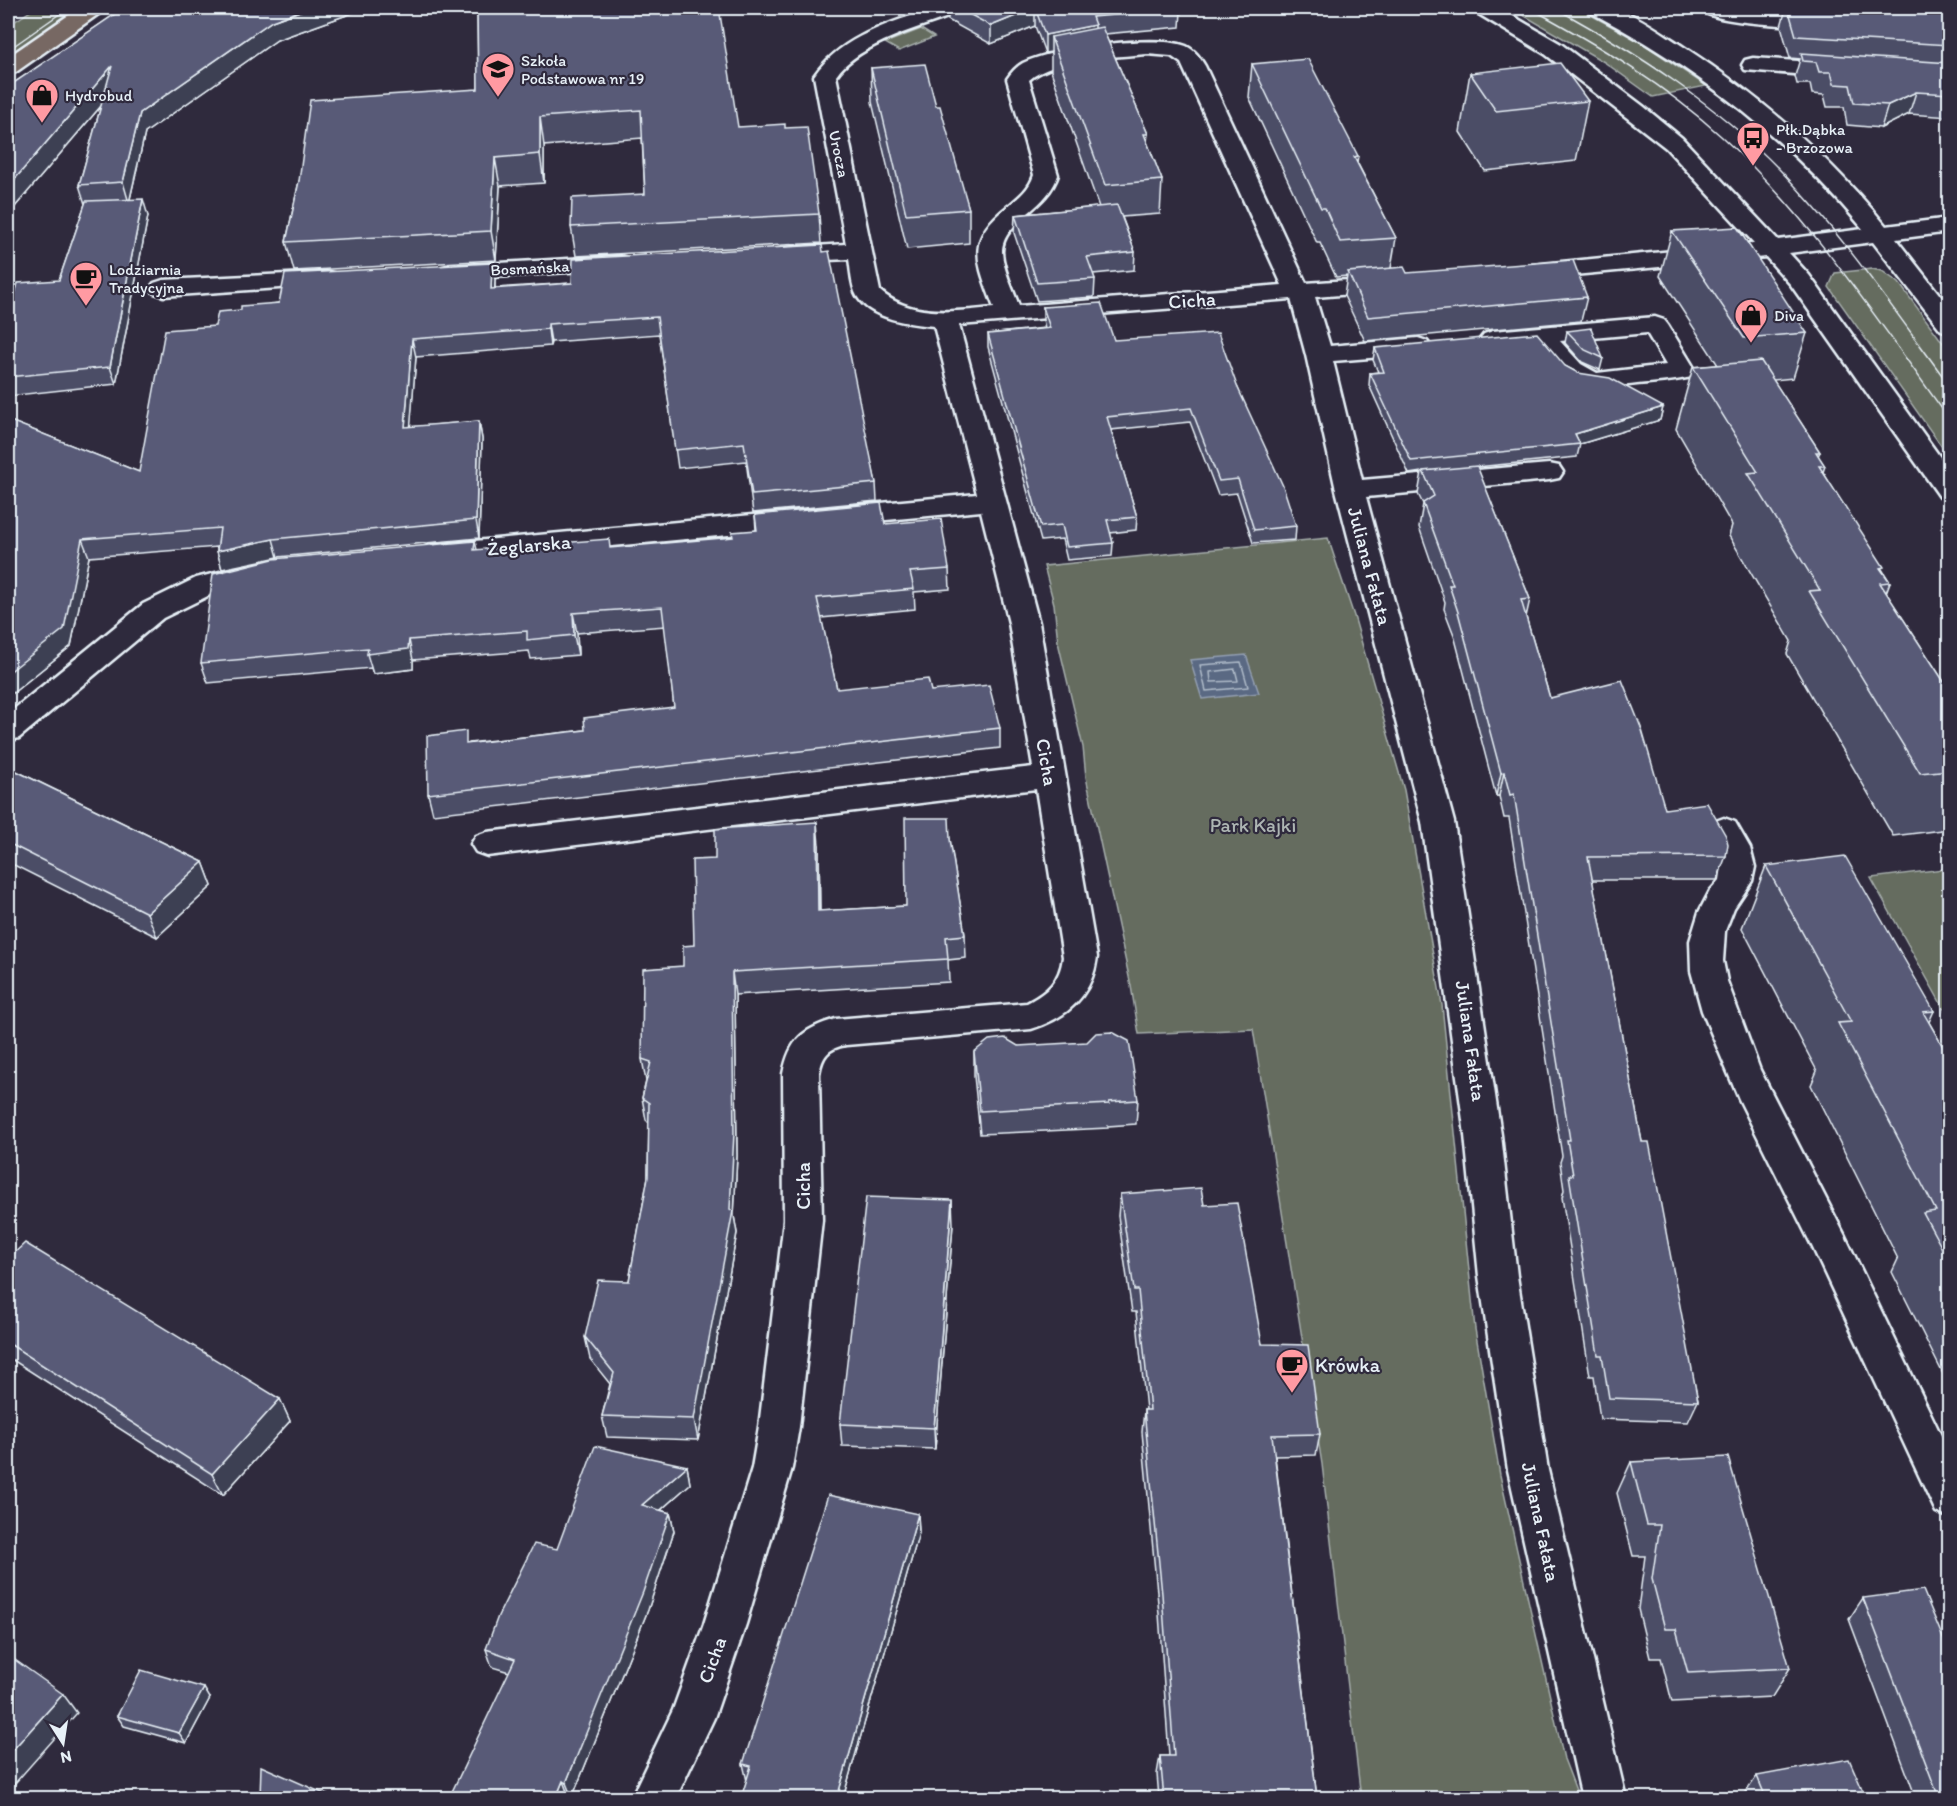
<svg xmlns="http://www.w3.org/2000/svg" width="1957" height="1806" font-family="Itim,sans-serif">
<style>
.green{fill:#656c5f;stroke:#a6aeac;stroke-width:1.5}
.water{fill:#5a6983;stroke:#939fb2;stroke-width:1.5}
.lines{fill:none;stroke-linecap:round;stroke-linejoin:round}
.shore{stroke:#afbbc9;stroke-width:1.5}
.minor-casing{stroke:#e8f1f8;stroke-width:5}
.major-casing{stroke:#e8f1f8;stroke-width:5}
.minor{fill:#2f2a3d;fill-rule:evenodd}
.major{fill:#776864;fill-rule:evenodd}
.tram{stroke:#e8f1f8;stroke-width:1.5}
.wall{fill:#4c4d66;stroke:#e8f1f8;stroke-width:1.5}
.shaded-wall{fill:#3e3f53;stroke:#e8f1f8;stroke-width:1.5}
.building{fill:#585a77;stroke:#e8f1f8;stroke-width:1.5}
.labels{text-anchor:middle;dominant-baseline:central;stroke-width:4.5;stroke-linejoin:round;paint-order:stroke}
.far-poi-label{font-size:16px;fill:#e8f1f8;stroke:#2f2a3d;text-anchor:start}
.far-street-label{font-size:16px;fill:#e8f1f8;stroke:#2f2a3d}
.street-label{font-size:20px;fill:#e8f1f8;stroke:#2f2a3d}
.park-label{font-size:20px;fill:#adb5b3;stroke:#2f2a3d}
.poi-label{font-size:20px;fill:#e8f1f8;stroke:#2f2a3d;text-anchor:start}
</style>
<rect width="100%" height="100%" fill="#2f2a3d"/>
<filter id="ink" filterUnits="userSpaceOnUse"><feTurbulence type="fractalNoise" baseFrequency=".0167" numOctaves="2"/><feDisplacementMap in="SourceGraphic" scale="12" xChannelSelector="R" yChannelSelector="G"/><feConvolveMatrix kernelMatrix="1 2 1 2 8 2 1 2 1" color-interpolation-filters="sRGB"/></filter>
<g filter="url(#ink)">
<g class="green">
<path d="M35,8H75L8,55V26Z"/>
<path d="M1511,8H1578L1642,43L1706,86L1653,97L1604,62Z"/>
<path d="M921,29L934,37L899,51L885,43Z"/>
<path d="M1872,269L1882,271L1899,283L1949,351V457L1829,287L1835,273Z"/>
<path d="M1328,538L1354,616L1404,790L1442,1005L1475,1329L1500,1475L1564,1759L1579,1798H1361L1322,1464L1253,1029L1139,1034L1131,986L1086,777L1083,747L1058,642L1054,604L1044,566Z"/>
<path d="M1943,869L1950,881L1949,1018L1871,878Z"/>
</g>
<path class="water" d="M1246,655L1259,693L1202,699L1190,660Z"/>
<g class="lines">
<g class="shore">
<path d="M1241,662L1248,687L1206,691L1200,665Z"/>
<path d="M1235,669L1238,681L1211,682L1210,672Z"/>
</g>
<g class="minor-casing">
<g id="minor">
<path d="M934,8H963L960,13C924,26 858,43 836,76L880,291C912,319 956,311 994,308C978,263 964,241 1007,207C1019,197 1029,190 1034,175L1007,79C1011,73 1016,67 1023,63C1053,48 1155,34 1186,46C1195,50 1200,58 1205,66L1306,283L1390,277L1399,279L1402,284L1399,289L1390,291L1315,297L1330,346L1418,338L1427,341L1431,346L1427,351L1418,354L1333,361L1362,480L1549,464L1559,466L1563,472L1559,478L1549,480L1366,497L1454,822L1501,1135L1517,1276L1548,1470L1626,1798H1582L1508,1470L1479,1276L1465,1135L1422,822L1336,490L1306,355L1291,299L959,325L1039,623L1097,957C1092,996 1067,1018 1031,1029L846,1045C828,1048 822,1056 819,1074L822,1220L799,1427L792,1468L746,1624L714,1718L676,1798H631L673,1710L704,1624L752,1468L759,1427L784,1220L783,1074C790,1039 803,1029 836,1019L1027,1003C1048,992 1060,981 1063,957L1036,789L487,856L476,852L471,844L476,836L487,832L1033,767L1009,623L981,511L432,563L422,560L418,554L422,548L432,545L977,494L934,326C910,324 870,319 857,296C851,286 851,270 849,259L784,262L775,260L772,255L775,250L784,248L846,244L814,76C841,36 891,23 934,8ZM1147,54L1171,56L1181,63L1282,285L1019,306C1013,289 1003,270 1002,252C1002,221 1047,210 1058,175L1029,80C1054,58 1115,57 1147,54Z"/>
<path d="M1474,8H1499L1561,44L1643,106L1682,138L1778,240L1863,229C1788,138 1696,68 1592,13L1590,8C1598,8 1609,6 1617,8C1640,17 1664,34 1684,47C1761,97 1828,155 1886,226L1950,218V232L1896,239L1950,308V333L1941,330L1873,242L1789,253L1809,275L1950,471V499L1940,497L1791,285L1766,257L1531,279L1522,277L1519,272L1522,267L1531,265L1754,243L1666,148L1545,54L1477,13Z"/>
<path d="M1699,8H1731L1828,15L1836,16L1839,21L1836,26L1828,27C1804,26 1711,25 1699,8Z"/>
<path d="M1753,58L1843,64L1851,66L1854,71L1851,76L1843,78L1745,70L1742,65L1745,60Z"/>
<path d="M619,256L628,258L631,263L628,268L448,280L439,278L436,273L439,268L448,266Z"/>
<path d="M328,272L337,274L340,279L337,284L163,296L154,293L150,288L154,283L163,280Z"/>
<path d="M1655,317L1664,320L1668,325L1696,371L1692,377C1674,381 1656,382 1637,384C1582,391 1569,391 1536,343L1493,347L1484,344L1480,339L1484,334L1493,331ZM1647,333L1666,365L1597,373L1581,364L1560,341Z"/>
<path d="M256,563L266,565L270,572L266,579L216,592L163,618L19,738L8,741V714L143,604L196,578Z"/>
<path d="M1724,818L1735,822L1750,848L1755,867L1752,881L1734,908L1725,931L1723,961L1727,981L1760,1070L1845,1236L1950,1454V1518L1936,1512L1813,1248L1739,1099L1702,1011L1691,971L1690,941L1699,912L1710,891L1720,880L1722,867L1717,848L1708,830L1713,822Z"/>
</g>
</g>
<g class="major-casing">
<path id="major" d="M79,8H103L100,13L16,72L8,74V57Z"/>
</g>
<use href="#minor" class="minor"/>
<use href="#major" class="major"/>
<g class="tram">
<path d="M1530,8C1598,45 1665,85 1722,137C1812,219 1879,322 1950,420"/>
<path d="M1555,8C1637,53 1715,103 1780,170C1844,236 1896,313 1950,386"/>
<path d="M8,50L68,8"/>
</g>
</g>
<g class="wall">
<path d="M124,8H357L358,11L277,40L145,133L130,199L148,216L116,384L8,396V319L59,280L85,204L79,185L101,106L8,215V87Z"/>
<path d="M477,8L738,127L785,128L819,214L821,243L576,256L571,227L645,194L642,138L544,146V183L500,186L496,260L294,271L286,242L299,181L478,89Z"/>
<path d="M948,8H1215V9L1181,12L1180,27L1105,34L1148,134L1147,142L1162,180L1160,214L1122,217L1135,252L1134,270L1093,274L1095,279L1094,297L1037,301L1014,233L1015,215L1099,207L1051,71V52L1045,53L1035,26L991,44L948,20Z"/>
<path d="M1784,8H1872L1950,11V117L1909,114L1881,128L1847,125L1844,107H1827L1824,95L1812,94L1810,84H1797L1795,76L1800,59L1790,58L1781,26L1786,9H1784Z"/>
<path d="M1252,64L1358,156L1357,162L1396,238L1391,268L1407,273L1587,297L1581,321L1365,341L1344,296L1347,276L1336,277L1320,243H1317L1249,97Z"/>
<path d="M871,68L936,106L969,209V243L907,249L872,102Z"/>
<path d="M1470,73L1588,101L1576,161L1485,171L1460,132Z"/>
<path d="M1672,231L1807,333L1793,378L1773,380L1820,452L1818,456L1825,466L1823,472L1890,582L1886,593L1950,691V829L1893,836L1787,654L1791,641L1729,536L1732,525L1676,429L1693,367L1718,365L1660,276Z"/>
<path d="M823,252L876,483L877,501L753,513L746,461L678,468L659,334L551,342L550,346L416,357L410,427L479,421L482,439L479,538L278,557L222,569L217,551V547L89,557L71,646L8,697V420L139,472L215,326L241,310L492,263L495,280V288L572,283Z"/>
<path d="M1043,307L1114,340L1237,386L1296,526L1295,540L1253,543L1237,493L1218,495L1190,422L1111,430L1137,517L1136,530L1110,533L1113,543L1112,556L1067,560L1062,539L1041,541L988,347V334L1045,328L1043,320Z"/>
<path d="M1567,331L1603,358L1600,370L1582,362L1565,343Z"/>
<path d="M1375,348L1565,366L1578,373L1663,407L1660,420L1580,444L1577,457L1477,467L1530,599L1526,617L1550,698L1665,809L1726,856L1717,880H1592L1642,1142L1698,1401L1688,1422L1600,1419L1594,1376H1590L1562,1197L1564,1190L1560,1162L1562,1156L1509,818H1504L1499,796H1496L1454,635L1444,609L1445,602L1419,527L1423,504L1418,494L1422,472L1409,474L1369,385L1370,373L1378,372L1373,360Z"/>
<path d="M755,515L885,524L949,569L950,589L914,592L915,609L821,618L837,689L931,691L1000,728V748L433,814L428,794L469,743L585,730L674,707L665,626L577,633L578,655L531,659L529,651L413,660V669L373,674L371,668L208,683L201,663L475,541L477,550L611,548L733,537L756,530Z"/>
<path d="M8,767L203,862L212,886L157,937L8,862Z"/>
<path d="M950,839L965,935L966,958L948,960L949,982L735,995L737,1156L734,1216L737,1233L698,1440L607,1437L602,1416L610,1384L590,1359L585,1337L629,1281L648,1177L649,1123L646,1120L642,1098L646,1081L642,1059L683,966L694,945L715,859L819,845L820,911L906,906Z"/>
<path d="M1766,866L1934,1011L1929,1022L1950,1059V1388L1892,1272L1898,1259L1811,1085L1817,1071L1742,928Z"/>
<path d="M1018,1046L1138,1100L1136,1124L1108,1126V1128L980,1134L974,1076V1052Z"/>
<path d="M1120,1194L1204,1205L1262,1344L1320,1434L1316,1455L1275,1456L1317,1798H1159L1157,1774L1160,1756H1169L1159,1614L1142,1432L1144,1410H1146L1136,1312H1132L1118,1216Z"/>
<path d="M953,1224L935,1449L842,1446L840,1424Z"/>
<path d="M8,1259L280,1399L290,1421L223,1495L8,1357Z"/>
<path d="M1631,1462L1790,1668L1772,1697L1672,1702L1661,1658H1650L1638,1609L1645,1556H1633L1617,1493Z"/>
<path d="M687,1466L690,1484L661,1510L670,1513L674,1531L648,1610L572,1798L569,1797L509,1672L492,1667L486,1649L557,1549Z"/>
<path d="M918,1514L919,1533L843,1798H741L747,1781L743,1764Z"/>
<path d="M1863,1598L1950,1798H1916L1849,1619Z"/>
<path d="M210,1698L186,1743L124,1726L117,1716Z"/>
<path d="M1757,1776L1866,1798H1742Z"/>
</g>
<g class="shaded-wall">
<path d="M308,8H357L358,11L277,40L145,133L129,203L123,182L140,113L272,21Z"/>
<path d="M1035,8V26L991,44V26Z"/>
<path d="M1095,25V43L1051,37V52L1045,53V35Z"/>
<path d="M112,66L118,86L8,215V187Z"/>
<path d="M1916,92L1909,114L1881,128L1888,105Z"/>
<path d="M540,117L544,146V183L540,154Z"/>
<path d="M495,158L500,186L496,260L491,231Z"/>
<path d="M143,199L148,216L116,384L110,367Z"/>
<path d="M492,263L495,280L494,306L491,289Z"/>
<path d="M548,324L551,342L550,346L548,329Z"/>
<path d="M412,339L416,357L409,445L405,427Z"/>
<path d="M1663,407L1660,420L1580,444L1575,434Z"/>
<path d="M479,421L482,439L479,538L476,520Z"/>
<path d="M82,539L89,557L71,646L8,697V673Z"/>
<path d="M273,539L278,557L222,569L217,551Z"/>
<path d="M573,613L577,633L578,655L574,635Z"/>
<path d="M409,640L413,660V669L373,674L367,654Z"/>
<path d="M1504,772L1499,796H1496L1501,773Z"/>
<path d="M817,822L819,845L820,934L818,911Z"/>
<path d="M203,862L212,886L157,937L147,913Z"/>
<path d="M732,972L735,995L737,1156L734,1216L737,1233L698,1440L694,1419Z"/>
<path d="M8,1069L11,1075L8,1078Z"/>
<path d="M952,1200L953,1224L935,1449L934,1428Z"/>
<path d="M280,1399L290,1421L223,1495L212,1474Z"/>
<path d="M687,1466L690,1484L646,1523L642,1505Z"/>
<path d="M670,1513L674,1531L648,1610L572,1798L566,1783Z"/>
<path d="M918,1514L919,1533L843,1798H837Z"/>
<path d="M204,1688L210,1698L186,1743L179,1733Z"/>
<path d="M63,1694L77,1713L8,1791V1755Z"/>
<path d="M563,1781L569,1797L568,1798H556Z"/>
</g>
<g class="building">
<path d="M124,8H308L272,21L140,113L123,182L79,185L112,66L8,187V87Z"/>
<path d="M477,8H719L738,127L785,124V128L807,127L819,214L571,227L572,198L645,194L641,110L540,117V154L495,158L491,231L286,242L299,181L310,100L478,89Z"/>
<path d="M958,8H1180L1181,9L1092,17L1095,25L1045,35L1035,8L991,26Z"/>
<path d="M1788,8H1871L1950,11V45L1796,36Z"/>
<path d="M1102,27L1148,134H1144L1162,180L1105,185L1051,37Z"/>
<path d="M1801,53L1950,63V94L1916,92L1888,105L1854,103L1850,85L1834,84L1831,72H1819L1816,62L1803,61Z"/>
<path d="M1308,59L1358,156L1354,157L1396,238L1340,242L1325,208H1321L1252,64Z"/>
<path d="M1560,63L1588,101L1496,111L1470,73Z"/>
<path d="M925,64L936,106H940L969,209L906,214L871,68Z"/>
<path d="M143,199L110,367L8,377V319L18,283L59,280L86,201Z"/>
<path d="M1117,205L1135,252L1087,257L1095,279L1037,283L1015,215Z"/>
<path d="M1737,227L1807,333L1744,338L1672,231Z"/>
<path d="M822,245L823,252L829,251L876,483L752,495L744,443L675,450L657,317L548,324V329L412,339L405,427L479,421L476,520L273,539L217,551L220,528L82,539L64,629L8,673V420L139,472L165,330L215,326L218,312L241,310V306L279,303L285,274L492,263L491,289L572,283L573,259Z"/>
<path d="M1573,260L1587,297L1368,317L1348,272L1404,267L1407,273Z"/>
<path d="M1101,303L1114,340L1218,333L1237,386L1283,486L1296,526L1254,530L1238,479L1219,481L1191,408L1107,417L1137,517L1107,520L1113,543L1067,547L1062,525L1041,527L988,334L1050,328L1043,307Z"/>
<path d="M1591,328L1603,358L1585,350L1567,331Z"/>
<path d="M1537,333L1565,366L1578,373L1610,378L1663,407L1575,434L1580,444L1411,461L1370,373L1384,372L1375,348Z"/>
<path d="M1761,361L1820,452H1816L1825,466H1819L1884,567L1880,568L1890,582L1880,583L1950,691V770L1920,773L1809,591L1820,590L1748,473L1758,472L1693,367Z"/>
<path d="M1477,466L1530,599L1521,600L1550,698L1622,680L1642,730L1665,809L1707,803L1726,836L1728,844L1726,856L1588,857L1642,1142H1649L1698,1401L1609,1398L1602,1355H1598L1569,1175H1573L1567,1140H1570L1514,794L1510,795L1504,772L1501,773L1458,612L1449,585H1453L1423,503L1434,496L1423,471Z"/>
<path d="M881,503L885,524L941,519L949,569L910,572L914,589L817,598L837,689L928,679L931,691L989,685L1000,728L428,794L427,736L466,731V744L524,737L585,730L584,718L674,707L662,607L573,613L574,635L527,640V631L409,640L408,649L367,654L368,648L201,663L213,574L273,559L475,541L474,550L609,539L610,548L733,537L732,532L757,530L755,515Z"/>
<path d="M8,767L203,862L147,913L8,843Z"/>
<path d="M905,818H949L950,839L965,935L946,937L948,959L732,972L734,1133L730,1209L733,1211L694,1419L602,1416L614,1373L585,1337L598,1280L629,1281L648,1177L649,1103L642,1098L651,1062L642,1059L643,969L683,966V946L694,945L692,860L715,859V829L817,822L818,911L906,906Z"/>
<path d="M1845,856L1934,1011L1923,1012L1950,1059V1263L1923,1213L1936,1211L1838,1023L1851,1022L1766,866Z"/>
<path d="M1112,1032L1129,1041L1138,1100L1109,1102V1104L980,1111L974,1052L989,1040L1005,1038L1018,1046L1087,1042L1096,1033Z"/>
<path d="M1201,1188L1204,1205L1237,1203L1262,1344L1308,1345L1320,1434L1272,1435L1317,1798H1164L1160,1756H1174L1162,1594L1144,1410H1150L1138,1290H1134L1120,1194Z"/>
<path d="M866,1197L952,1200L934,1428L840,1424Z"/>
<path d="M25,1243L280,1399L212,1474L8,1343V1259Z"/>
<path d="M595,1446L687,1466L642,1505L670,1513L643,1592L566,1783L563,1781L556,1798H449L515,1659L486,1649L498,1616L534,1544L557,1549Z"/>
<path d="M1728,1457L1790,1668L1688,1673L1676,1629H1665L1652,1579L1660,1525H1647L1631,1462Z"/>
<path d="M828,1495L918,1514L837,1798H741L751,1766L743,1764Z"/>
<path d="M1923,1590L1950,1655V1798H1939L1863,1598Z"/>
<path d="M8,1655L63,1694L8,1755Z"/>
<path d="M141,1670L204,1688L179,1733L117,1716Z"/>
<path d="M1849,1759L1866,1798H1766L1757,1776Z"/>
<path d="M261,1766L334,1798H260Z"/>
</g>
</g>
<defs>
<g id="school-pin" transform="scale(1.725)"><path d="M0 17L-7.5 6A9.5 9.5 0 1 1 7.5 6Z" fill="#ff9aa2" stroke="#2f2a3d"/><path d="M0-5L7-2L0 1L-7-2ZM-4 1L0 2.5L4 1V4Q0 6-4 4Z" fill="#111"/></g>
<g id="shop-pin" transform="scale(1.725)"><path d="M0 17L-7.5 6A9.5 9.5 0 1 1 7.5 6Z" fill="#ff9aa2" stroke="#2f2a3d"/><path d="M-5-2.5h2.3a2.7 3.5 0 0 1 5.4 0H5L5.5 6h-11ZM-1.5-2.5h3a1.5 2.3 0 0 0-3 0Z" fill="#111"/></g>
<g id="bus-pin" transform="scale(1.725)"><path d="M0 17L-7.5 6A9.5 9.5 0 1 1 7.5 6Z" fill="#ff9aa2" stroke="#2f2a3d"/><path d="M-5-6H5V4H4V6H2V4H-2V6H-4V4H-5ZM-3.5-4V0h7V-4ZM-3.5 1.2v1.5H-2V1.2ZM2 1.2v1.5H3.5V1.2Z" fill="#111"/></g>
<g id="cafe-pin" transform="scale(1.725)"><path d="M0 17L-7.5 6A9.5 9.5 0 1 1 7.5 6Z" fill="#ff9aa2" stroke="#2f2a3d"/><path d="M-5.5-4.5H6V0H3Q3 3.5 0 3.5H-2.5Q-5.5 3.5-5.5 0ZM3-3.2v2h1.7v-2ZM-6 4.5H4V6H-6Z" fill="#111"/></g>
</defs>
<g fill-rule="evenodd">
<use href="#school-pin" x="498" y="69"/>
<use href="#shop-pin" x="42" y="95"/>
<use href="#bus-pin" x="1753" y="138"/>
<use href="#cafe-pin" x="86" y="278"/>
<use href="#shop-pin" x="1751" y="315"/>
<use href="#cafe-pin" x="1292" y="1365"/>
</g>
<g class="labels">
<g class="far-poi-label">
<text x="521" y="60">Szkoła<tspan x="521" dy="18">Podstawowa nr 19</tspan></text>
<text x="65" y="95">Hydrobud</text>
<text x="1776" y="129">Płk.Dąbka<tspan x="1776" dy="18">- Brzozowa</tspan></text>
<text x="109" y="269">Lodziarnia<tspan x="109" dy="18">Tradycyjna</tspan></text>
<text x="1774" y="315">Diva</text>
</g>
<g class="far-street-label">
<text transform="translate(839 154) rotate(78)">Urocza</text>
<text transform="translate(530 268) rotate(-3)">Bosmańska</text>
</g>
<g class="street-label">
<text transform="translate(1192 300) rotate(-4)">Cicha</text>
<text transform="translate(529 545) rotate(-5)">Żeglarska</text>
<text transform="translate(1370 566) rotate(75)">Juliana Fałata</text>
<text transform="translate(1047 762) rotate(80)">Cicha</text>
<text transform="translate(1471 1041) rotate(82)">Juliana Fałata</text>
<text transform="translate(803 1186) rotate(-90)">Cicha</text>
<text transform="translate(1541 1522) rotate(78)">Juliana Fałata</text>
<text transform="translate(712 1660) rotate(-70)">Cicha</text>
</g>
<g class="park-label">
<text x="1253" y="825">Park Kajki</text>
</g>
<g class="poi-label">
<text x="1315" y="1365">Krówka</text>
</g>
</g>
<rect width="1957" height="1806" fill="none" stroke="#2f2a3d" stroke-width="30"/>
<rect x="15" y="15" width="1927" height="1776" fill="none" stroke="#e8f1f8" stroke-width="2" filter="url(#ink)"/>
<g transform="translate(63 1743) rotate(168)" stroke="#2f2a3d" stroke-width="4.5" paint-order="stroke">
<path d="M0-4.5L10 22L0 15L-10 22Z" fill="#e8f1f8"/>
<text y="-9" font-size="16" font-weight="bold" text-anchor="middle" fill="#e8f1f8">N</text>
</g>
</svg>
